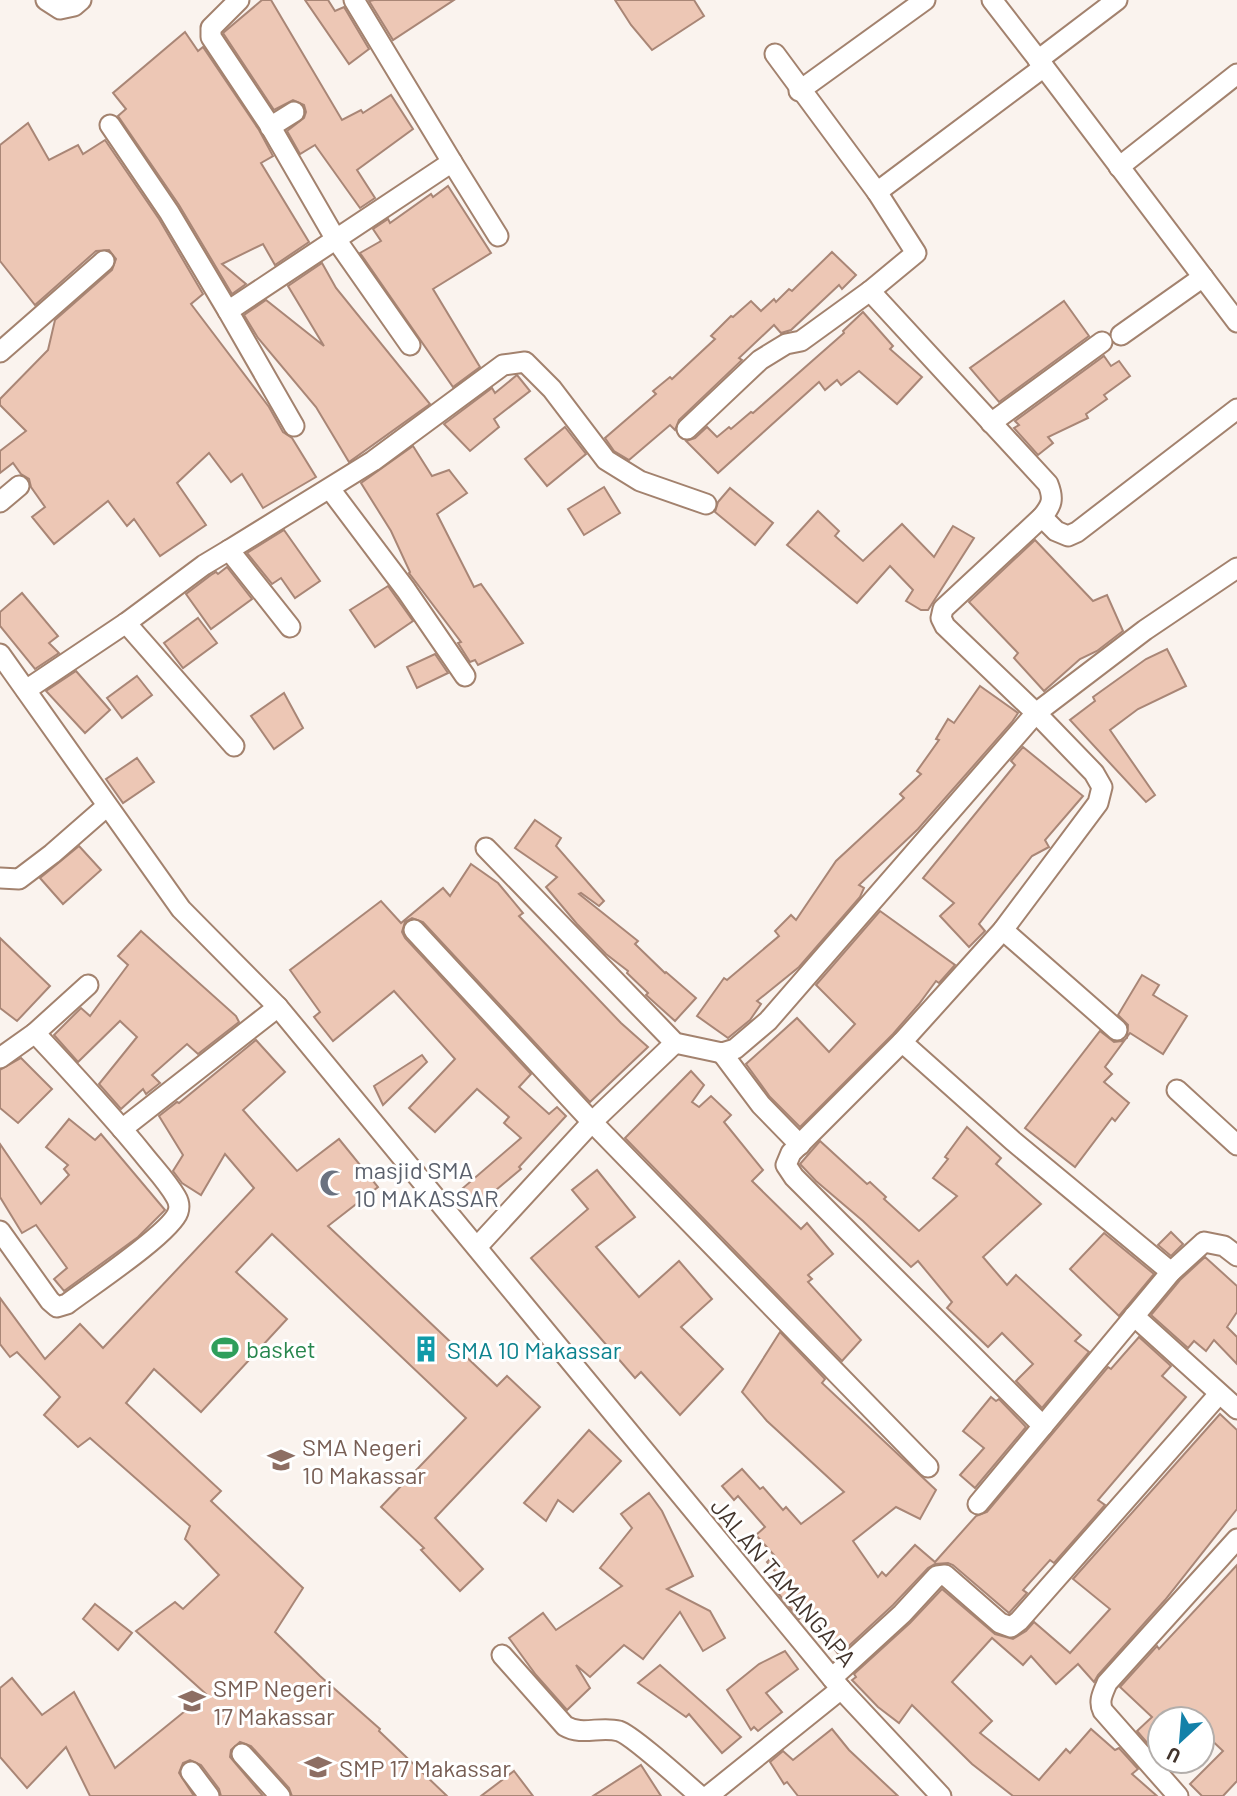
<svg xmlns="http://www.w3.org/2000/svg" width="1237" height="1796" font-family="Barlow,sans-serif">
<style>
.building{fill:#edc7b5;stroke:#a98676;stroke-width:2}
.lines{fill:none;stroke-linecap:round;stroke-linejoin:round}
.minor-casing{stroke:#a3826e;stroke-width:23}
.minor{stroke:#fff;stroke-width:19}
.labels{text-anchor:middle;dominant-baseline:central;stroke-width:6;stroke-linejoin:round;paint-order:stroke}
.worship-label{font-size:24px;fill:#5b616d;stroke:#fff;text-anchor:start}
.leisure-label{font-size:24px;fill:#27864d;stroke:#fff;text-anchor:start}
.culture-label{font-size:24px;fill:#0d838f;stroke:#fff;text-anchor:start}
.education-label{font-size:24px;fill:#785e54;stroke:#fff;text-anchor:start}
.street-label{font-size:24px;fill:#42342c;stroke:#fff}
</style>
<rect width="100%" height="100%" fill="#faf3ee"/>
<g class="building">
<path d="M262,0H271L342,120L361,110L363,113L391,95L413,129L357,170L375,198L360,208L315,145L300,154L287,131L304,118L306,112L304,105L293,100L274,110L223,33Z"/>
<path d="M305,0H328L335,11L344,7L369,49L349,64Z"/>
<path d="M374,0H454L393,40L369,1Z"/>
<path d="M615,0H694L704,16L652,50L631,25Z"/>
<path d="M185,32L198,51L203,47L259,130L273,156L261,163L309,242L275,265L263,244L222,264L246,284L232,294L179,205L118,116L126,109L113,93Z"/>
<path d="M28,123L49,160L78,145L83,154L105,140L159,219L203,294L191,304L269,407L283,432L292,438L316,477L263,508L242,474L231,482L209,453L177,483L206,525L160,556L134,519L127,526L108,501L54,544L32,517L45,507L31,487L29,479L21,474L13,463L0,473V451L26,431L0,405V399L48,350L55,320L112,270L116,259L109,250L96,251L35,305L0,261V145Z"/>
<path d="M448,186L491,253L433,289L480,367L453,387L360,253L381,241L373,229L388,219L390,223L431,194L433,197Z"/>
<path d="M832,252L856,275L842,289L839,285L791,330L781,333L774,325L739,358L742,360L679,420L675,430L670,425L629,460L614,451L605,438L656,394L653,391L670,377L672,379L715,339L711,336L731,316L733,317L751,301L761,311L774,299L776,302L789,289L792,291Z"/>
<path d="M322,263L336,288L430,404L349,462L316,407L258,338L244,315L266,300L324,346L288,286Z"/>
<path d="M1064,301L1089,336L999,402L970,368Z"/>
<path d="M863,312L893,346L890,349L922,377L897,404L859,371L841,385L837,380L825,390L819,382L718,473L686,441L695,438L707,427L717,437L729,427L731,429L751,412L753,413L844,333L843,331Z"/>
<path d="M1104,356L1111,366L1119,361L1130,376L1104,395L1107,399L1086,414L1088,418L1048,437L1053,443L1038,455L1014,428L1019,425L1015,421Z"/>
<path d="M517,375L530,391L494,419L499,427L470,451L444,424L492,388L495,393Z"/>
<path d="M565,427L586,454L547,486L525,459Z"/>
<path d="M413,446L432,476L449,470L467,493L437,514L474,587L481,584L523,643L478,665L475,660L470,662L458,643L461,642L409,573L410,572L391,531L361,483Z"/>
<path d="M604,487L620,513L584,535L568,509Z"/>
<path d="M730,488L773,523L755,545L715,512L718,502Z"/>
<path d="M818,511L839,531L835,536L863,561L902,524L934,557L953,526L974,538L928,610H921L906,601L913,590L890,566L857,603L787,545Z"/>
<path d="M284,530L320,581L295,598L281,578L272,584L247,553Z"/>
<path d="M1035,540L1093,601L1107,595L1123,631L1097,651L1080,659L1044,691L1014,658L1018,653L969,602Z"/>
<path d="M227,567L252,599L211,629L186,594L211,575L216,572L218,574Z"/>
<path d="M388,586L413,621L375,647L350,610Z"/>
<path d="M22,593L58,636L49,643L59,653L35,669L0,626V612Z"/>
<path d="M198,618L217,643L183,668L164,643Z"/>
<path d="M1167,649L1186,686L1138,709L1110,730L1155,795L1146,802L1070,720L1095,701L1093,697L1146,659Z"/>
<path d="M435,654L448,673L417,688L407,667Z"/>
<path d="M76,671L110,710L85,733L46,691Z"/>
<path d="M137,676L152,695L122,718L107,698Z"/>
<path d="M980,686L1018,713L1012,722L918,829L859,885L864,888L860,897L799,967L757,1001L761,1004L750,1020L728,1038L697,1016L724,978L727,980L779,936L775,931L791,915L796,920L836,861L904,798L900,794L921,774L917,771L939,740L936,739L948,719L954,723Z"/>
<path d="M284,693L303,728L274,749L251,716Z"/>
<path d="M1023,747L1083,796L1045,840L1049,847L1032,856L979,924L985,931L969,947L940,916L954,903L923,878L1015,765L1011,761Z"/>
<path d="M137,758L154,782L123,803L106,779Z"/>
<path d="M535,820L561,838L556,846L604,901L599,906L581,893L579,894L638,941L635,944L665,973L666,972L696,998L675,1021L646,995L648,993L627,973L628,971L606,954L577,924L546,887L557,877L515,848Z"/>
<path d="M79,846L101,870L63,904L40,878Z"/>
<path d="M471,864L498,883L523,913L519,916L621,1023L648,1047L590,1102L423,922L412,918L405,922L402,932L405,938L531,1074L519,1087L549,1114L557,1107L566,1116L519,1167L521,1169L478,1205L463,1188L521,1138L504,1123L509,1117L477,1089L435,1132L409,1108L455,1059L394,991L333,1041L314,1017L320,1012L290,970L381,901L401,923L443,888L450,896Z"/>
<path d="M880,911L955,965L939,983L936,981L919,1004L893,1034L800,1127L770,1097L746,1064L797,1018L829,1052L855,1024L816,985Z"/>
<path d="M141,931L236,1016L239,1022L198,1054L187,1044L152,1075L160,1083L146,1094L143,1089L121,1109L99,1084L137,1037L120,1021L78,1062L54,1035L81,1008L90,1016L128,965L118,956Z"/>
<path d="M0,938L50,986L17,1021L0,1008Z"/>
<path d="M1142,975L1159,985L1153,995L1187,1016L1163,1054L1130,1033L1105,1067L1112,1074L1104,1082L1129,1103L1115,1121L1112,1118L1075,1167L1025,1128L1100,1031L1114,1042L1122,1041L1127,1038L1128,1025L1118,1015Z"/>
<path d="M256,1040L285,1072L243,1110L297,1171L339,1139L378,1187L328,1226L497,1386L507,1376L540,1407L435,1518L483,1569L460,1591L421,1550L424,1548L381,1507L466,1418L272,1234L236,1272L287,1319L201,1412L154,1369L126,1403L221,1491L211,1501L303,1588L275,1632L320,1676L380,1729L379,1731L447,1796H292L289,1788L251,1746L240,1742L231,1750L230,1757L263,1796H221L219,1789L201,1765L190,1760L183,1763L179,1773L194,1796H90L66,1747L27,1788L0,1757V1688L12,1678L42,1715L74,1692L115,1768L206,1694L136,1631L175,1602L183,1609L219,1575L185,1539L190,1526L90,1438L78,1447L44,1415L60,1397L17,1352L10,1357L0,1344V1298L45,1359L80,1324L103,1348L254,1188L225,1154L201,1195L182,1183L173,1171L183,1155L159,1116L177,1102L179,1103Z"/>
<path d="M422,1055L427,1062L383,1105L374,1086Z"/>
<path d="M21,1058L52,1089L18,1123L0,1108V1070Z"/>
<path d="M691,1071L704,1085L692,1102L699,1107L711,1096L731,1115L724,1122L763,1170L752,1181L801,1229L807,1223L833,1254L808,1275L812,1279L808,1282L861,1340L842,1361L625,1138Z"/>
<path d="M69,1119L95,1140L101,1134L165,1210L138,1237L64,1291L54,1279L67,1268L36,1225L22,1233L0,1197V1144L41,1204L69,1175L64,1169L68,1165L46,1147Z"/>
<path d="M967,1127L1001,1158L996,1164L1041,1204L983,1257L1007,1285L1016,1275L1081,1335L1075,1341L1089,1352L1042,1408L1016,1381L1033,1364L1002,1333L988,1347L947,1308L952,1302L918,1261L911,1267L863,1221L816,1181L800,1164L820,1141L867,1184L870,1182L886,1197L884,1199L919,1231L957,1196L933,1178L948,1159L945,1157Z"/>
<path d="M597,1170L635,1217L596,1247L639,1297L679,1261L712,1299L681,1327L723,1369L680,1415L641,1372L635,1378L531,1258L588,1209L572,1190Z"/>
<path d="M1171,1232L1183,1244L1171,1256L1158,1245Z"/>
<path d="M1104,1233L1154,1274L1119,1316L1070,1269Z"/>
<path d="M1205,1257L1237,1286V1312L1227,1327L1237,1337V1364L1214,1340L1206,1351L1194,1341L1188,1348L1151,1315L1180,1280Z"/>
<path d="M780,1332L825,1379L822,1383L936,1490L920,1519L896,1507L853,1541L878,1577L882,1572L886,1576L915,1545L935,1562L976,1516L987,1512L1108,1367L1111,1369L1139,1337L1171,1366L1162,1376L1186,1397L1098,1500L1105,1505L1054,1563L1050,1560L1023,1590L1027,1593L1009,1613L953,1565L948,1563L935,1564L928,1568L893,1605L839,1655L806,1613L799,1619L777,1592L787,1585L767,1562L774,1555L756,1535L765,1527L738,1496L734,1500L722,1486L742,1469L760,1489L763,1487L783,1510L786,1507L801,1524L844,1492L767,1421L742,1392Z"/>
<path d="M991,1397L996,1401L999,1399L1026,1427L975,1488L960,1475L984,1448L963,1431Z"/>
<path d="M1220,1414L1237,1430V1509L1165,1600L1098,1675L1094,1682L1078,1664L1056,1684L1031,1656L1023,1665L992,1638L952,1682L992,1721L980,1733L1039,1780L1066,1749L1070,1753L1091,1729L1115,1750L1119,1748L1138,1769L1132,1774L1157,1796H1013L972,1764L912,1705L899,1723L878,1707L852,1680L856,1677L854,1674L910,1623L942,1589L995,1634L1013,1639L1026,1631L1034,1622L1070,1653L1110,1609L1073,1579Z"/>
<path d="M589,1430L621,1461L573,1512L558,1500L546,1521L524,1503Z"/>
<path d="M649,1493L662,1511L693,1576L667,1589L710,1611L725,1638L703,1651L680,1612L643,1659L624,1645L590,1677L576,1665L590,1688L567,1710L536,1675L509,1638L543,1613L556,1630L622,1586L600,1568L632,1528L621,1514Z"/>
<path d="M1237,1565V1781L1223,1796H1202L1190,1784L1223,1751L1202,1731V1719H1160V1748L1155,1752L1137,1731L1152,1717L1120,1687L1157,1646L1159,1649Z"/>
<path d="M95,1604L132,1633L118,1650L83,1619Z"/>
<path d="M785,1651L798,1669L766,1693L782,1712L758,1731L754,1727L751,1730L727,1690L759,1664Z"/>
<path d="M660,1665L712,1711L741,1737L722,1753L689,1714L686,1717L638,1683Z"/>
<path d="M832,1729L849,1750L898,1796H798L787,1782L784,1784L770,1762L783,1751L793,1760Z"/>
<path d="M641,1765L661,1796H593Z"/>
<path d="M514,1771L533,1796H481Z"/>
</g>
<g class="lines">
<g class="minor-casing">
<g id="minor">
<path d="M46,0L60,9L74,6L81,0"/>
<path d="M239,0L211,28V37L269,124L335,238L410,345"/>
<path d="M992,0L1044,67"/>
<path d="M775,54L877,192L916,253L870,291"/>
<path d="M1038,60L1117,0"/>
<path d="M799,91L925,0"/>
<path d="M110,125L169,212L228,311"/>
<path d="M270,127L294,112"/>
<path d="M452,162L498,236"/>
<path d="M1119,167L1237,74"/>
<path d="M877,192L1044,67L1237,322"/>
<path d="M1121,335L1203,277"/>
<path d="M0,352L104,261"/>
<path d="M991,423L1102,342"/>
<path d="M294,426L228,311L452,162L354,0"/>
<path d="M687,429L760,360L786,344L801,341L870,291L1048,484C1054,499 1052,505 1042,517L943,609L941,618L945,626L1036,713L1094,773L1102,787L1098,803L1003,930L902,1042"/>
<path d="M330,489L406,590L465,676"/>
<path d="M0,502L19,486"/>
<path d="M1042,517L1056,531L1068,536L1077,532L1237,409"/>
<path d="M229,550L373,461L503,365L525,362L552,389L606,460L640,481L706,504"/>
<path d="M126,623L234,746"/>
<path d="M0,654L181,909L278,1007L841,1689L941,1796"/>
<path d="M26,690L126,623L204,565L229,550L290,627"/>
<path d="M486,848L675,1043L722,1053L735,1049L768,1021L1036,713L1145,630L1237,568"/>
<path d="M0,878L19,879L52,854L107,806"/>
<path d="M414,930L592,1122L928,1467"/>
<path d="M1003,930L1117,1030"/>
<path d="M722,1053L761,1105L800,1145"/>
<path d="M0,1058L35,1033L88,985"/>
<path d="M1177,1090L1237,1145"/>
<path d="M122,1129L278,1007"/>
<path d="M0,1231L50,1301L57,1307L67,1304C88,1288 171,1233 178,1212C180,1206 179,1202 176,1197C167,1181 154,1168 143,1154C109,1112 72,1073 35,1033"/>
<path d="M477,1247L592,1122L675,1043"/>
<path d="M1134,1316L1237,1409"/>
<path d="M1043,1426L794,1177L786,1165L791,1153L902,1042L1013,1141L1171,1272"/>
<path d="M978,1504L1171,1272L1204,1242L1224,1246L1237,1256"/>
<path d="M502,1655L565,1726C582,1736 600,1726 619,1731C632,1735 686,1784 700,1796"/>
<path d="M832,1678L902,1614L937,1576L945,1575L1000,1623L1011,1627L1019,1621L1219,1394"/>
<path d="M242,1754L280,1796"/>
<path d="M191,1772L209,1796"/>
<path d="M708,1796L841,1689"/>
<path d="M1178,1796L1103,1711C1098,1701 1103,1693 1107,1683L1237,1539"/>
</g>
</g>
<use href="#minor" class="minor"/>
</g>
<defs>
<g id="mosque-bare" transform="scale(2.1)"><path d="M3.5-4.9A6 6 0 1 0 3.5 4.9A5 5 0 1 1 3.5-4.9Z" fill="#6b7280" stroke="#fff" stroke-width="2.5" paint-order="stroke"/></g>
<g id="stadium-bare" transform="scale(2.1)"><path d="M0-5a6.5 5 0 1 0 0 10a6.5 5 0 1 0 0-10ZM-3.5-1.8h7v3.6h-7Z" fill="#2e9e5b" stroke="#fff" stroke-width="2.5" paint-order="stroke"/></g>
<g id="building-bare" transform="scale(2.1)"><path d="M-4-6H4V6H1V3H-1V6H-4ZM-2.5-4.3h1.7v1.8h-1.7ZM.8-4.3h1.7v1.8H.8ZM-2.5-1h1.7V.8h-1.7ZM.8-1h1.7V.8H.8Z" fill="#0f9aa8" stroke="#fff" stroke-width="2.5" paint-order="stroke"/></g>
<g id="school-bare" transform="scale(2.1)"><path d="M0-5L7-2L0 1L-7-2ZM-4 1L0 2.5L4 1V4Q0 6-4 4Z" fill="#8d6e63" stroke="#fff" stroke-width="2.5" paint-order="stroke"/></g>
</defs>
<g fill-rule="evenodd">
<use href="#mosque-bare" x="333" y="1183"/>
<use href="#stadium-bare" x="225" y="1348"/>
<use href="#building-bare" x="426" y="1349"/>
<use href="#school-bare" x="281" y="1460"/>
<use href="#school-bare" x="192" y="1701"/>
<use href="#school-bare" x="318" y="1767"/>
</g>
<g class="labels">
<g class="worship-label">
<text x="354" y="1169">masjid SMA<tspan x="354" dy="28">10 MAKASSAR</tspan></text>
</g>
<g class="leisure-label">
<text x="246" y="1348">basket</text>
</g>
<g class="culture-label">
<text x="447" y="1349">SMA 10 Makassar</text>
</g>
<g class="education-label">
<text x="302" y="1446">SMA Negeri<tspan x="302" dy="28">10 Makassar</tspan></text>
<text x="213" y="1687">SMP Negeri<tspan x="213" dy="28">17 Makassar</tspan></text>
<text x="339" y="1767">SMP 17 Makassar</text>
</g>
<g class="street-label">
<text transform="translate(784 1582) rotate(50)">JALAN TAMANGAPA</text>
</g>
</g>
<g transform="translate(1181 1740) rotate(206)"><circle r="33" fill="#ffffff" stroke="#b3aeab" stroke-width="2"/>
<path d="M0-5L12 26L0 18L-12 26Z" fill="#1381a9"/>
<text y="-10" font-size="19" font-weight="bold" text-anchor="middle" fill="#42342c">U</text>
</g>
</svg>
